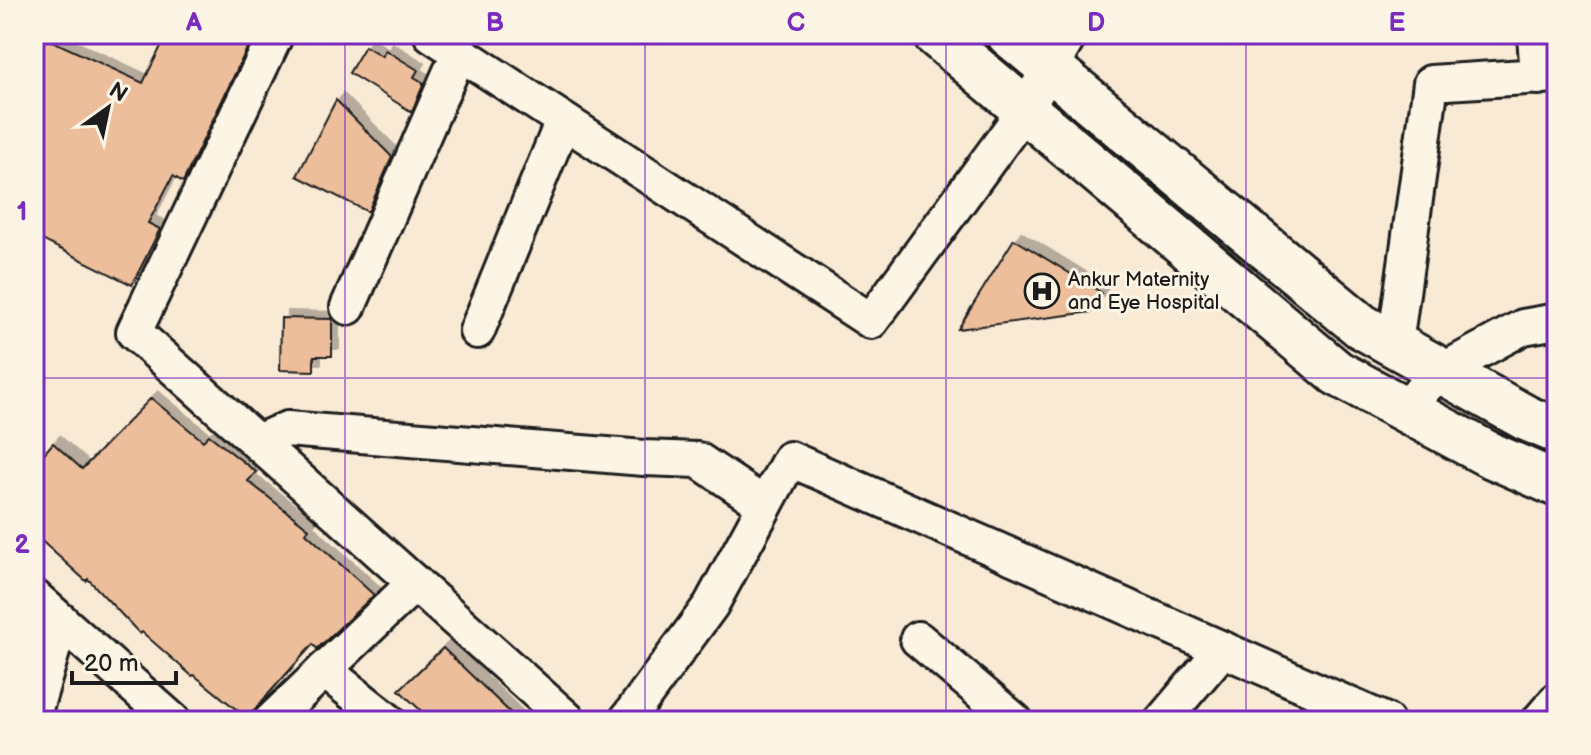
<svg xmlns="http://www.w3.org/2000/svg" width="1591" height="755" font-family="'Balsamiq Sans',sans-serif">
<style>
.building{fill:#ecbe9c;stroke:#1c1c1c;stroke-width:2;filter:url(#shadow)}
.lines{fill:none;stroke-linecap:round;stroke-linejoin:round}
.minor-casing{stroke:#1c1c1c;stroke-width:40}
.tertiary-casing{stroke:#1c1c1c;stroke-width:50}
.minor{stroke:#fcf5e5;stroke-width:34}
.tertiary{stroke:#fcf5e5;stroke-width:44}
.grid{fill:none;stroke:#7b2cbf;stroke-width:2;stroke-opacity:0.55}
.labels{text-anchor:middle;dominant-baseline:central;stroke-width:6;stroke-linejoin:round;paint-order:stroke}
.poi-label{font-size:20px;fill:#1c1c1c;stroke:#fcf5e5;text-anchor:start}
.neatline{fill:none;stroke:#7b2cbf;stroke-width:3}
.grid-label{font-size:26px;text-anchor:middle;font-weight:bold;fill:#7b2cbf}
</style>
<defs>
<filter id="shadow"><feDropShadow dx="7" dy="-7" stdDeviation="0" flood-color="#0004"/></filter>
</defs>
<rect width="100%" height="100%" fill="#f9ead6"/>
<filter id="ink" filterUnits="userSpaceOnUse"><feTurbulence type="fractalNoise" baseFrequency=".0125" numOctaves="2"/><feDisplacementMap in="SourceGraphic" scale="16" xChannelSelector="R" yChannelSelector="G"/><feConvolveMatrix kernelMatrix="1 2 1 2 8 2 1 2 1" color-interpolation-filters="sRGB"/></filter>
<g filter="url(#ink)">
<g class="building">
<path d="M167,34H254L183,182L173,176L148,223L160,229L132,285L34,236V64L46,38L143,83Z"/>
<path d="M365,46L382,56L385,50L418,70L414,77L424,83L412,112L349,73Z"/>
<path d="M336,100L392,157L368,212L297,176Z"/>
<path d="M1014,239L1102,293L1091,312L958,329Z"/>
<path d="M281,318L332,319V356H314V371L280,370Z"/>
<path d="M151,398L203,441L209,435L256,472L248,481L309,529L306,533L374,595L317,649L313,644L247,718L194,675L192,676L142,632L140,634L88,579L86,581L34,534V465L53,443L82,469Z"/>
<path d="M443,648L519,721H432L399,690Z"/>
</g>
<g class="lines">
<g class="minor-casing">
<g id="minor">
<path d="M276,34L134,332L569,721"/>
<path d="M431,34L871,321L1025,110L1070,34"/>
<path d="M1535,34L1538,77"/>
<path d="M348,307L459,53"/>
<path d="M477,331L563,121"/>
<path d="M1395,344L1431,83L1557,75"/>
<path d="M1403,408L1442,371L1523,327L1557,321"/>
<path d="M257,442L287,429L644,458L698,460L765,505"/>
<path d="M34,597L173,721"/>
<path d="M918,639L1015,721"/>
<path d="M324,670L388,721"/>
<path d="M34,712L61,621"/>
<path d="M271,721L415,583"/>
<path d="M626,721L711,605L790,459L1386,721"/>
<path d="M1162,721L1223,649"/>
<path d="M1539,721L1557,700"/>
</g>
</g>
<g class="tertiary-casing">
<g id="tertiary">
<path d="M935,34L1337,373L1488,454L1557,484"/>
<path d="M1009,34L1361,326L1526,418L1557,431"/>
</g>
</g>
<use href="#minor" class="minor"/>
<use href="#tertiary" class="tertiary"/>
</g>
</g>
<path class="grid" d="M345,34V721M645,34V721M946,34V721M1246,34V721M34,378H1557"/>
<defs>
<g id="hospital-ring" transform="scale(1.8)"><circle r="9.5" fill="#fcf5e5" stroke="#1c1c1c" stroke-width="1.5"/><path d="M-5-5h3v3.5h4V-5h3V5h-3V1.5h-4V5h-3Z" fill="#1c1c1c"/></g>
</defs>
<g fill-rule="evenodd">
<use href="#hospital-ring" x="1042" y="291"/>
</g>
<g class="labels">
<g class="poi-label">
<text x="1068" y="280">Ankur Maternity<tspan x="1068" dy="23">and Eye Hospital</tspan></text>
</g>
</g>
<rect width="1591" height="755" fill="none" stroke="#fcf5e5" stroke-width="88"/>
<g transform="translate(108 108) rotate(33)" stroke="#fcf5e5" stroke-width="6" paint-order="stroke">
<path d="M0-6L14 30L0 20L-14 30Z" fill="#1c1c1c"/>
<text y="-12" font-size="22" font-weight="bold" text-anchor="middle" fill="#1c1c1c">N</text>
</g>
<path d="M72 671v12h104v-12" fill="none" stroke="#1c1c1c" stroke-width="4"/>
<text x="84" y="671" font-size="24" fill="#1c1c1c" stroke="#fcf5e5" stroke-width="6" paint-order="stroke">20 m</text>
<rect x="44" y="44" width="1503" height="667" class="neatline"/>
<g class="grid-label">
<text x="194" y="31">A</text>
<text x="495" y="31">B</text>
<text x="796" y="31">C</text>
<text x="1096" y="31">D</text>
<text x="1397" y="31">E</text>
<text x="22" y="220">1</text>
<text x="22" y="553">2</text>
</g>
</svg>
